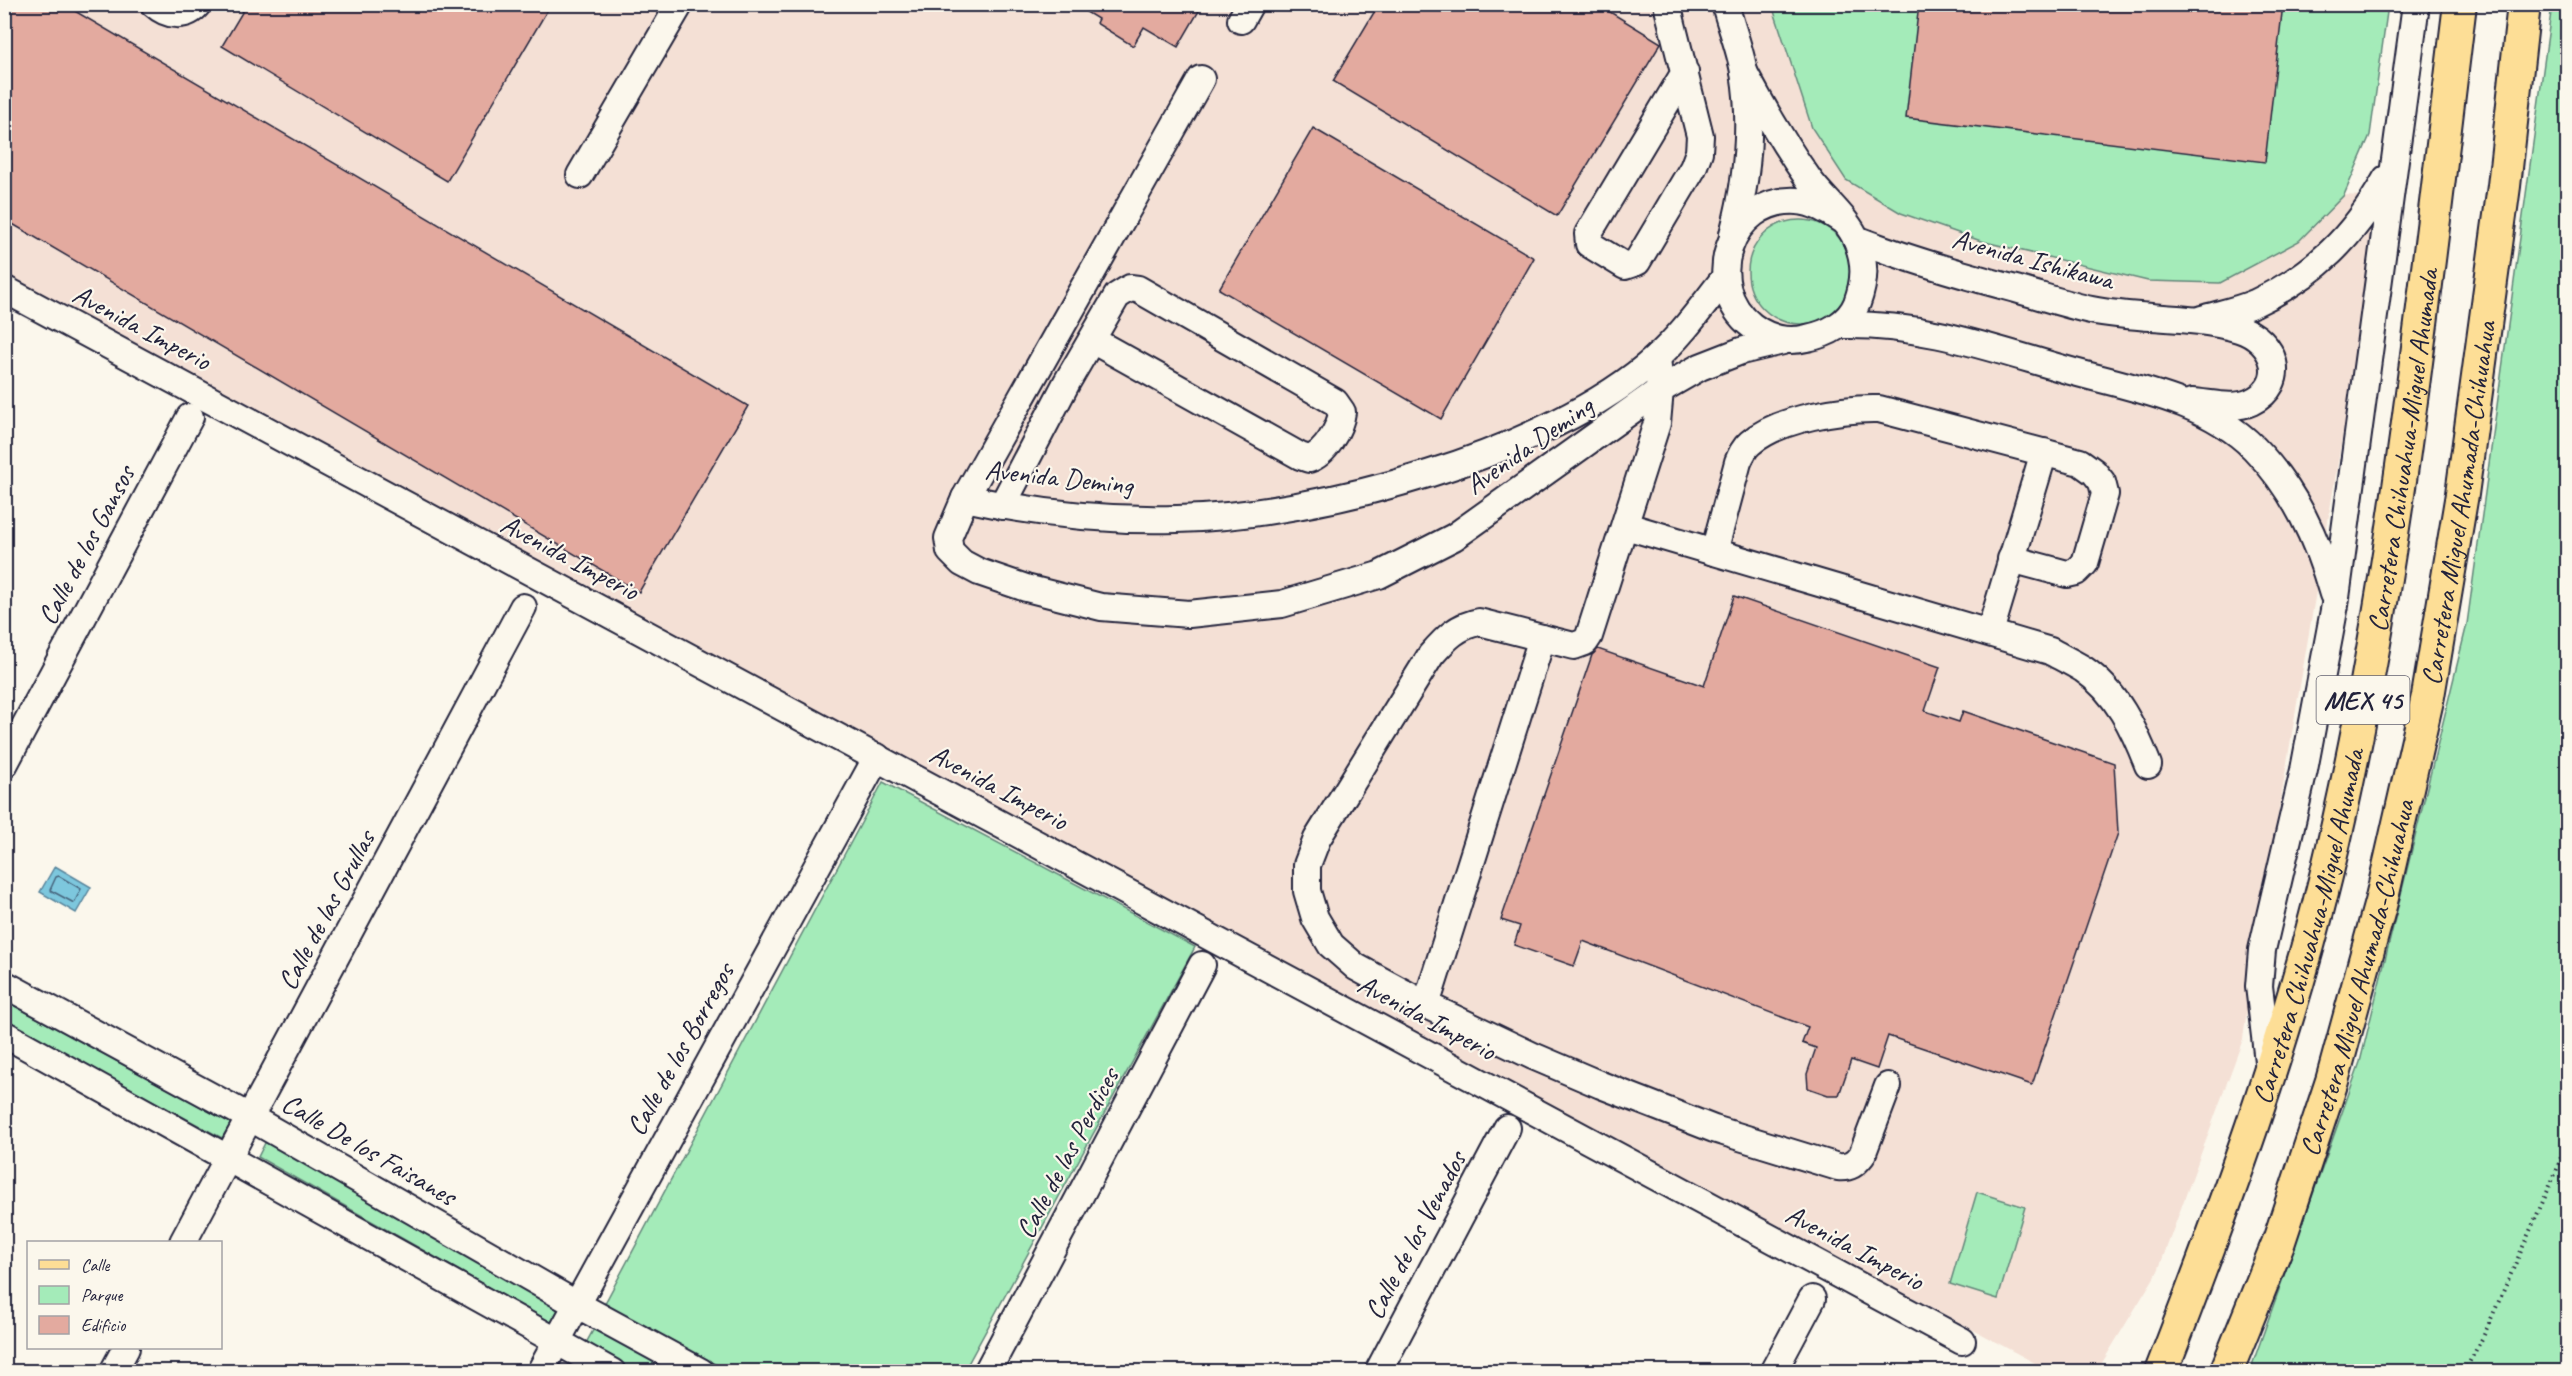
<svg xmlns="http://www.w3.org/2000/svg" width="2572" height="1376" font-family="Caveat,sans-serif">
<style>
.built{fill:#f4e0d5}
.green{fill:#a4ebb9;stroke:#63867a;stroke-width:1.5}
.water{fill:#7dc7dd;stroke:#59859c;stroke-width:1.5}
.lines{fill:none;stroke-linecap:round;stroke-linejoin:round}
.shore{stroke:#46647c;stroke-width:1.5}
.building{fill:#e3aa9f;stroke:#22223b;stroke-width:1.5}
.minor-casing{stroke:#22223b;stroke-width:30}
.major-casing{stroke:#22223b;stroke-width:36}
.path{stroke:#22223b;stroke-width:4;stroke-dasharray:1.5 4.5;stroke-linecap:butt}
.minor{stroke:#fbf7ec;stroke-width:26}
.major{stroke:#fdde96;stroke-width:32}
.labels{text-anchor:middle;dominant-baseline:central;stroke-width:4.5;stroke-linejoin:round;paint-order:stroke}
.shield{fill:#fbf7ec;stroke:#636270;stroke-width:1.5}
.shield-label{font-size:27px;font-weight:bold;fill:#22223b}
.street-label{font-size:28px;fill:#22223b;stroke:#fbf7ec}
</style>
<rect width="100%" height="100%" fill="#fbf7ec"/>
<filter id="ink" filterUnits="userSpaceOnUse"><feTurbulence type="fractalNoise" baseFrequency=".0167" numOctaves="2"/><feDisplacementMap in="SourceGraphic" scale="12" xChannelSelector="R" yChannelSelector="G"/><feConvolveMatrix kernelMatrix="1 2 1 2 8 2 1 2 1" color-interpolation-filters="sRGB"/></filter>
<g filter="url(#ink)">
<path class="built" d="M4,5H1772L1812,128L1981,241L2063,259L2299,241L2344,195L2383,197L2256,945L2243,1039L2158,1271L2097,1371H2050L5,277Z"/>
<g class="green">
<path d="M1772,5H2388L2370,135L2344,195L2299,241L2220,283L2148,281L1981,241L1901,213L1846,180L1812,128Z"/>
<path d="M2552,5H2568L2567,1371H2250L2360,1062L2467,624Z"/>
<circle cx="1800" cy="272" r="52"/>
<path d="M883,782L1195,947L964,1371H728L604,1305Z"/>
<path d="M4,1000L231,1123L222,1138L5,1021Z"/>
<path d="M266,1141L560,1309L552,1323L258,1157Z"/>
<path d="M1977,1192L2025,1207L1998,1299L1950,1284Z"/>
<path d="M596,1325L682,1371H634L585,1345Z"/>
</g>
<path class="water" d="M55,866L91,887L76,913L40,892Z"/>
<g class="lines">
<path class="shore" d="M59,876L81,889L74,903L50,890L56,877Z"/>
</g>
<g class="building">
<path d="M4,4H63L748,406L639,592L4,219Z"/>
<path d="M247,4H551L447,181L222,46Z"/>
<path d="M1073,4H1203L1178,47L1144,27L1133,46L1096,23L1098,19Z"/>
<path d="M1379,4H1597L1661,43L1557,216L1333,81Z"/>
<path d="M1919,4H2283L2265,162L1906,118Z"/>
<path d="M1313,128L1534,258L1441,419L1219,289Z"/>
<path d="M1734,596L1940,667L1925,711L1959,722L1963,711L2114,763L2118,833L2032,1085L1888,1036L1877,1069L1851,1060L1839,1095H1828L1808,1088L1807,1074L1816,1048L1802,1043L1808,1027L1583,941L1574,966L1514,945L1520,926L1501,920L1592,655L1598,649L1704,686Z"/>
</g>
<g class="lines">
<g class="minor-casing">
<g id="minor">
<path d="M154,4C167,16 186,19 198,4"/>
<path d="M1667,4L1700,136L1699,152L1693,168L1637,262L1625,266L1589,244L1588,234L1685,72"/>
<path d="M1725,4C1731,27 1740,49 1744,72C1753,126 1747,181 1733,234"/>
<path d="M1241,20L1250,4"/>
<path d="M1744,72C1764,110 1785,146 1810,181C1824,200 1848,219 1857,241C1866,263 1865,281 1857,303C1849,323 1828,334 1807,338C1787,343 1769,339 1752,326C1700,286 1729,197 1797,201C1814,202 1828,211 1842,220"/>
<path d="M1201,79L965,498L948,538L950,551L962,563L979,572L1026,588L1101,607L1189,614L1282,604L1379,575L1454,537L1660,390L1700,367L1741,351L1783,341"/>
<path d="M580,175L680,4"/>
<path d="M1856,239C1907,259 1959,274 2012,288C2038,295 2064,304 2091,310C2140,320 2191,315 2239,329C2275,340 2290,383 2251,402C2234,410 2210,403 2192,402"/>
<path d="M4,289L1962,1341"/>
<path d="M2202,319C2219,314 2239,310 2255,303C2315,275 2354,236 2386,179"/>
<path d="M1841,325C1922,323 1990,348 2067,370C2131,388 2205,399 2254,448C2295,490 2317,539 2333,594"/>
<path d="M1657,357L1660,390L1657,423L1589,636L1585,642L1574,646L1479,622C1457,626 1446,638 1431,655L1317,839L1307,865V891L1315,918L1331,945L1356,967L1426,1005L1533,1056L1601,1085L1714,1129L1838,1167C1850,1168 1855,1164 1862,1155L1888,1086"/>
<path d="M965,498C1034,513 1106,521 1177,519C1319,516 1549,454 1656,358C1682,335 1703,305 1724,279"/>
<path d="M1002,506L1067,382L1117,296L1130,288L1138,289L1335,402L1342,412C1340,429 1325,454 1309,459L1300,456L1092,340"/>
<path d="M1626,526L2050,651C2061,657 2073,663 2083,669C2117,692 2134,729 2148,765"/>
<path d="M1714,552L1738,462C1741,455 1744,448 1750,443C1779,418 1843,408 1879,409L2080,462L2094,472L2102,482L2105,494L2085,563L2076,572L2067,574L2011,559"/>
<path d="M1990,632L2044,452"/>
<path d="M4,765L190,417"/>
<path d="M4,984L251,1118L576,1304L701,1372"/>
<path d="M1426,1005L1542,638"/>
<path d="M4,1034L612,1372"/>
<path d="M2269,1070L2259,986L2262,950L2304,770L2335,605L2416,4"/>
<path d="M183,1242L523,607"/>
<path d="M113,1372L126,1348"/>
<path d="M540,1372L877,757"/>
<path d="M987,1372L1202,965"/>
<path d="M1378,1372L1507,1128"/>
<path d="M1773,1372L1812,1299"/>
</g>
</g>
<g class="major-casing">
<g id="major">
<path id="s1" d="M2161,1372C2224,1210 2285,1045 2326,876C2395,591 2424,296 2460,4"/>
<path id="s2" d="M2226,1372L2279,1241L2332,1081L2381,902L2428,696L2462,494L2504,186L2524,4"/>
</g>
</g>
<path class="path" d="M2464,1372L2483,1337L2556,1172L2568,1136"/>
<use href="#minor" class="minor"/>
<use href="#major" class="major"/>
</g>
</g>
<g class="labels">
<rect class="shield" x="2316.5" y="676" width="93" height="48" rx="4.5"/>
<g class="shield-label">
<text x="2363" y="700">MEX 45</text>
</g>
<g class="street-label">
<text transform="translate(2033 259) rotate(15)">Avenida Ishikawa</text>
<text transform="translate(142 327) rotate(28)">Avenida Imperio</text>
<text transform="translate(1529 445) rotate(-35)">Avenida Deming</text>
<text stroke="none"><textPath href="#s1" startOffset="956">Carretera Chihuahua-Miguel Ahumada</textPath></text>
<text transform="translate(1059 477) rotate(6)">Avenida Deming</text>
<text stroke="none"><textPath href="#s2" startOffset="902">Carretera Miguel Ahumada-Chihuahua</textPath></text>
<text transform="translate(86 545) rotate(-62)">Calle de los Gansos</text>
<text transform="translate(570 557) rotate(28)">Avenida Imperio</text>
<text transform="translate(999 787) rotate(28)">Avenida Imperio</text>
<text transform="translate(326 910) rotate(-62)">Calle de las Grullas</text>
<text stroke="none"><textPath href="#s1" startOffset="470">Carretera Chihuahua-Miguel Ahumada</textPath></text>
<text stroke="none"><textPath href="#s2" startOffset="416">Carretera Miguel Ahumada-Chihuahua</textPath></text>
<text transform="translate(1427 1017) rotate(28)">Avenida Imperio</text>
<text transform="translate(680 1049) rotate(-61)">Calle de los Borregos</text>
<text transform="translate(369 1149) rotate(30)">Calle De los Faisanes</text>
<text transform="translate(1067 1153) rotate(-62)">Calle de las Perdices</text>
<text transform="translate(1415 1235) rotate(-62)">Calle de los Venados</text>
<text transform="translate(1855 1247) rotate(28)">Avenida Imperio</text>
</g>
</g>
<rect width="2572" height="1376" fill="none" stroke="#fbf7ec" stroke-width="24"/>
<rect x="12" y="12" width="2548" height="1352" fill="none" stroke="#22223b" stroke-width="2" filter="url(#ink)"/>
<rect x="27" y="1241" width="195" height="108" fill="#fbf7ec" stroke="#a4a2a5" stroke-width="1.5"/>
<rect x="39" y="1260" width="30" height="9" fill="#fdde96" stroke="#a4a2a5" stroke-width="1.5"/>
<text x="81" y="1271" font-size="18" fill="#22223b">Calle</text>
<rect x="39" y="1286" width="30" height="18" fill="#a4ebb9" stroke="#a4a2a5" stroke-width="1.5"/>
<text x="81" y="1301" font-size="18" fill="#22223b">Parque</text>
<rect x="39" y="1316" width="30" height="18" fill="#e3aa9f" stroke="#a4a2a5" stroke-width="1.5"/>
<text x="81" y="1331" font-size="18" fill="#22223b">Edificio</text>
</svg>
